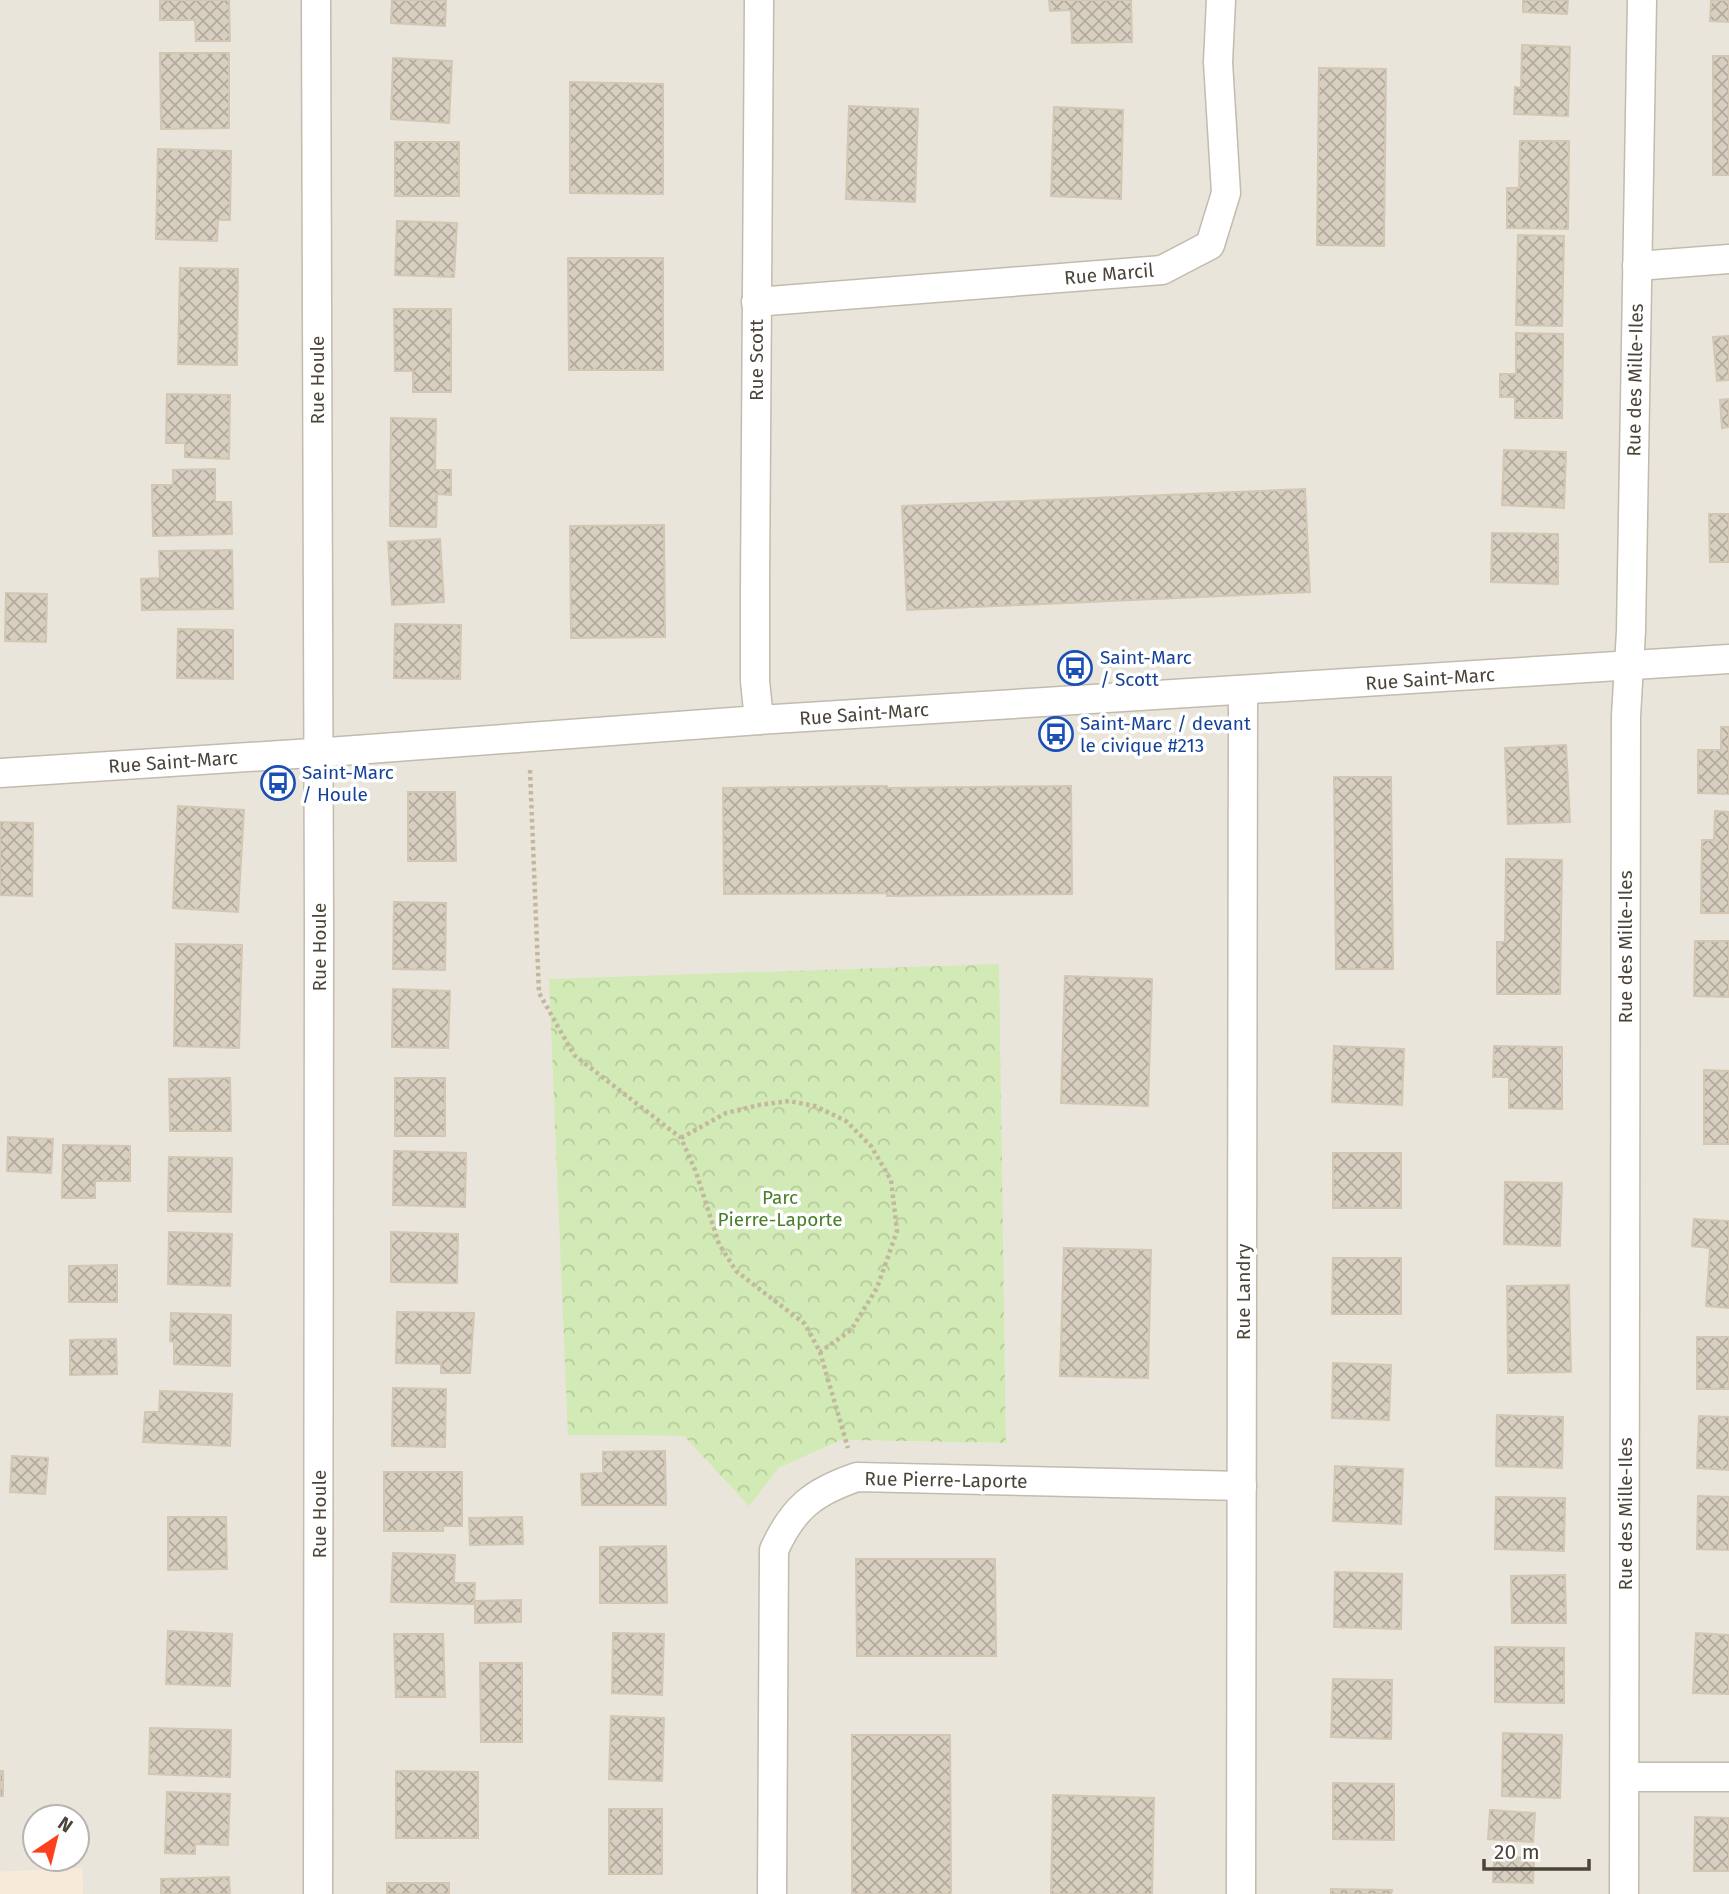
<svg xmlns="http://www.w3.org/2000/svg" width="1729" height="1894" font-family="'Fira Sans',sans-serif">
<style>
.residential{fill:#eae5da;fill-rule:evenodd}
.commercial{fill:#f7ead8}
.park{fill:url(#park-crowns)}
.building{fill:url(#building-cross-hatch);stroke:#d3c7b4;stroke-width:2}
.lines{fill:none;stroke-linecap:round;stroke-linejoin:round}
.street-casing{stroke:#c2bbae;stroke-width:31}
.path{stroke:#c4b79f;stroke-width:4.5;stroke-dasharray:3.5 3.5;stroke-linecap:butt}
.street{stroke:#fff;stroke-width:28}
.labels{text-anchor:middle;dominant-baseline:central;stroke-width:7;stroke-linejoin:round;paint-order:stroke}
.street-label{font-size:19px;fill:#4b4439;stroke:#fff}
.transit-label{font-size:19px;fill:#164399;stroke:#fff;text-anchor:start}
.park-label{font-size:19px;fill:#4a7f2a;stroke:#fff}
</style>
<defs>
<pattern id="park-crowns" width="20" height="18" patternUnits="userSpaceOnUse" patternTransform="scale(1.75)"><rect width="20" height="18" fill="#d2eab5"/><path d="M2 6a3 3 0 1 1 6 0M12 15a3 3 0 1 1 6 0" fill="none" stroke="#b6ca9c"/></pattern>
<pattern id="building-cross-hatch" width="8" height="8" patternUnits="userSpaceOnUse" patternTransform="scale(1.75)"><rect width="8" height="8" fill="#d8cfc1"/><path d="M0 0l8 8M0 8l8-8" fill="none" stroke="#b1aa9e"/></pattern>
</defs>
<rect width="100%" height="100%" fill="#f6f3ec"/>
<path class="residential" d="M0,0H1729V1894H83L82,1868L0,1872ZM998,964L1006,1443L841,1440L779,1468L749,1505L684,1436L568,1435ZM35,1817H77V1859H35Z"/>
<path class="commercial" d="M82,1868L83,1894H0V1872Z"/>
<path class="park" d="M999,964L1006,1443L841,1440L779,1468L749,1506L684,1436L568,1435L549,979Z"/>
<g class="building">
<path d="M160,0H229L230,41H196L195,20H160Z"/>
<path d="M392,0H446L445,26L391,23Z"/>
<path d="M1049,0H1131L1132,42L1072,43L1071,10L1050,11Z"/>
<path d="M1523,0H1568L1567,14L1523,12Z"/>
<path d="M1711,0H1729V22L1710,21Z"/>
<path d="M1522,45L1570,47L1568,116L1514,114L1515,87L1521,88Z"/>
<path d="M160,53H229V128L161,129Z"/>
<rect x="1713" y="56" width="16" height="119"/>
<path d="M393,58L452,61L449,123L391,119Z"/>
<path d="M1319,68L1386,69L1384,246L1317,245Z"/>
<path d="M570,82L663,84V194L570,193Z"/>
<path d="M849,106L918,109L915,202L846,199Z"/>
<path d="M1054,107L1123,110L1121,199L1051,196Z"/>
<path d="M1520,141H1569L1568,229L1507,228V188H1519Z"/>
<rect x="395" y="142" width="64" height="54"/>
<path d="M158,149L231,151L230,220H218L217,241L156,239Z"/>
<path d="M397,221L457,223L454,277L395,275Z"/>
<path d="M1518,235L1564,236L1562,326L1516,325Z"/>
<path d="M568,258H663V370H569Z"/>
<path d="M180,268L238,269L237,365L178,364Z"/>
<path d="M394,309H451V392H413V371H395Z"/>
<path d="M1516,333L1563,334L1562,418H1515V397H1500V374H1516Z"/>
<path d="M1729,336V380L1717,381L1713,337Z"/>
<path d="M167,394L230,395L229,459L185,457V443H166Z"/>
<path d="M1729,399V427L1722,428L1720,400Z"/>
<path d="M391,418L436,419L435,470H451V495L437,494L436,527L390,526Z"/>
<path d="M1504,450L1566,452L1564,508L1502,505Z"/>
<path d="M215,469V502H231L232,534L153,536L152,485H173V470Z"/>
<path d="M1305,489L1310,592L907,610L902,506Z"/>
<path d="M1709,514H1729V562H1710Z"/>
<path d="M664,525L665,637L571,638L570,526Z"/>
<path d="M1492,533L1558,534V584L1491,582Z"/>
<path d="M440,539L444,602L392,605L388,542Z"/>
<path d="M232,550L233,609L142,610L141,579L160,578L159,551Z"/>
<path d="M6,593L47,594L46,642L5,641Z"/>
<path d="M395,624L461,625L460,679L394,678Z"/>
<path d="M178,629L233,630V679L177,678Z"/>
<path d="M1721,727H1729V794L1698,793V750H1721Z"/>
<path d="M1566,745L1570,822L1508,824L1505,748Z"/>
<path d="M1334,777H1391L1393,969H1336Z"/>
<path d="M887,786V788L1071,786L1072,894L887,896V893L724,894L723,788Z"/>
<path d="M408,792H455L456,861H408Z"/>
<path d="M178,806L244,810L238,912L173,908Z"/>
<path d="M1715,811L1729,812V913H1701L1702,840H1714Z"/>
<path d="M0,822L33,823L32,896L0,895Z"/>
<path d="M1506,859L1562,860L1560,994H1497V942H1505Z"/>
<path d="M394,902L446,903L445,970L393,969Z"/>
<path d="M1695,941H1729V997L1694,996Z"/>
<path d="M176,944L242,945L239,1048L174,1046Z"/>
<path d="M1065,976L1152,979L1148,1106L1061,1103Z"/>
<path d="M393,989L450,991L448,1048L392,1047Z"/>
<path d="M1334,1046L1404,1049L1402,1105L1332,1102Z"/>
<path d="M1494,1046L1562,1047V1109L1509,1108V1077H1493Z"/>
<path d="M1704,1070L1729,1071V1144H1704Z"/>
<path d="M230,1078L231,1131H170L169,1079Z"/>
<rect x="395" y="1078" width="50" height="58"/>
<path d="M8,1137L53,1139L51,1173L7,1171Z"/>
<path d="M63,1145L130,1146V1181H95V1198H62Z"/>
<path d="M394,1151L466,1153L465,1207L393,1205Z"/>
<rect x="1333" y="1153" width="68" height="55"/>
<path d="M169,1157L232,1158L231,1212L168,1211Z"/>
<path d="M1505,1182L1562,1183L1560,1246L1504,1244Z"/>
<path d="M1694,1219L1729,1221V1308L1706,1306L1710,1248L1692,1246Z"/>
<path d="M169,1232L232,1234L230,1286L168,1284Z"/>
<path d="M391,1232L458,1234L457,1283L391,1282Z"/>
<path d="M1064,1248L1151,1250L1148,1378L1060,1376Z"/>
<path d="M1333,1258H1401V1314H1332Z"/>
<path d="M117,1265V1302H69V1266Z"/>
<path d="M1569,1285L1571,1372L1508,1373L1507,1286Z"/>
<path d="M397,1312L474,1313L470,1373H441V1364L396,1363Z"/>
<path d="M171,1313L231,1315L230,1366L174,1364V1342L170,1341Z"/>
<rect x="1697" y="1337" width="32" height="52"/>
<path d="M116,1339L117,1374L70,1375V1340Z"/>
<path d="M1333,1363L1391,1365L1389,1420L1332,1418Z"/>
<path d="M393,1388L446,1389L445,1447L392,1446Z"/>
<path d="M160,1391L232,1394L230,1446L143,1442L145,1412H159Z"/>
<path d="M1497,1415L1563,1417L1562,1468L1496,1466Z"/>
<path d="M1699,1416L1729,1417V1470L1697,1468Z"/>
<path d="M665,1451L666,1505H582L581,1474L603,1473V1452Z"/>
<path d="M12,1456L48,1458L45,1494L10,1492Z"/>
<path d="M1335,1466L1403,1469L1401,1524L1333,1521Z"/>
<path d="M384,1472H462V1526H443V1531H384Z"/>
<path d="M1698,1496L1729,1497V1550L1697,1549Z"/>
<path d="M1496,1497L1565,1498L1564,1551L1495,1549Z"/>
<path d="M168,1517H226L227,1569L168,1570Z"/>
<path d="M522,1517L523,1544L470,1545L469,1518Z"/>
<path d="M666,1546L667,1603H600V1547Z"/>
<path d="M393,1553L455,1555L454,1583H475L474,1604L391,1602Z"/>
<path d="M856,1559H995L996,1656H857Z"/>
<path d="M1335,1572L1402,1574L1401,1629L1334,1627Z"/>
<path d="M1565,1575L1566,1623H1512L1511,1576Z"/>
<path d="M521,1600V1622L475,1623V1601Z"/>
<path d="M168,1631L232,1634L230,1686L166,1684Z"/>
<path d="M613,1633L664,1634L662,1695L612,1693Z"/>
<path d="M1696,1633L1729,1635V1694L1693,1693Z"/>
<path d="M394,1634H443L445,1697H396Z"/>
<path d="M1495,1647L1564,1648V1703L1495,1702Z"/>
<path d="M480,1663H522V1742H481Z"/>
<path d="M1333,1679L1392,1680L1391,1739L1331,1737Z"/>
<path d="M611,1716L664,1718L662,1781L609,1779Z"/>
<path d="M150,1728L231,1730L230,1777L149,1774Z"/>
<path d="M1503,1733L1562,1735L1560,1798L1502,1796Z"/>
<path d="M852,1735H950L951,1894H852Z"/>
<rect x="0" y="1771" width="3" height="25"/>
<path d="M396,1771L478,1772V1838H396Z"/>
<path d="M1333,1783L1394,1784V1840L1333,1839Z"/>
<path d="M167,1792L230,1794L228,1845L195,1844V1854L165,1853Z"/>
<path d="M1053,1795L1154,1798L1152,1894H1051Z"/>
<rect x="609" y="1809" width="53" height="65"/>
<path d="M1490,1810L1535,1813L1533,1842L1488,1839Z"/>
<path d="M1695,1817L1729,1818V1871H1694Z"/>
<path d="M1494,1857L1534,1858L1533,1883L1493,1882Z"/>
<path d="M229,1877L230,1894H161V1879Z"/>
<rect x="387" y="1883" width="62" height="11"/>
<path d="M1331,1889L1392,1890L1391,1894H1331Z"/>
</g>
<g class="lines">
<g class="street-casing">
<g id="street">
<path d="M316,0L319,924L318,1894"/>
<path d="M1637,266L1729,259"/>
<path d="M756,302L1162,270L1210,245L1226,193L1218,62L1221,0"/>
<path d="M759,720L755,681V586L759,0"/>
<path d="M0,773L342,751L759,720L1729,659"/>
<path d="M1625,1777H1729"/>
<path d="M772,1894L774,1550C793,1508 813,1492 857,1477L1242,1486"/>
<path d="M1241,1894L1243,690"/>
<path d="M1624,1894L1626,716L1631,631L1642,0"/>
</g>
</g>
<g class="path">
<path d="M530,770L539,993L574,1055L681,1138L696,1172L719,1244L736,1271L805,1324L820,1352L848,1448"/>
<path d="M681,1138L726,1113L759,1105L789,1101L815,1106L846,1121L871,1146L891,1180L897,1231L877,1288L851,1330L820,1352"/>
</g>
<use href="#street" class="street"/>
</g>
<defs>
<g id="bus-ring" transform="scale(1.75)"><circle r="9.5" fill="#fff" stroke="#1a4fb4" stroke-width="1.5"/><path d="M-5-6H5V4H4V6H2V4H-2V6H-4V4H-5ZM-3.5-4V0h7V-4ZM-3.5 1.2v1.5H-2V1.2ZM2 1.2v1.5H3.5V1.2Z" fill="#1a4fb4"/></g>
</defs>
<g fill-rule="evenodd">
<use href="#bus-ring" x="1075" y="668"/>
<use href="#bus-ring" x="1056" y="734"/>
<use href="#bus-ring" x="278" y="783"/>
</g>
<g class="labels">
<g class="street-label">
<text transform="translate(1109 274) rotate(-5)">Rue Marcil</text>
<text transform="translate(756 360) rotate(-90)">Rue Scott</text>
<text transform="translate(317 380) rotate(-90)">Rue Houle</text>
<text transform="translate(1635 380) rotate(-89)">Rue des Mille-Iles</text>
<text transform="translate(1430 679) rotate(-4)">Rue Saint-Marc</text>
<text transform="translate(864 714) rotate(-4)">Rue Saint-Marc</text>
<text transform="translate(173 762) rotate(-4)">Rue Saint-Marc</text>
<text transform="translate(319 947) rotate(-90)">Rue Houle</text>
<text transform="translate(1625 947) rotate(-90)">Rue des Mille-Iles</text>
<text transform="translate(1243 1292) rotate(-90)">Rue Landry</text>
<text transform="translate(946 1480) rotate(1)">Rue Pierre-Laporte</text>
<text transform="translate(319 1514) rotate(-90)">Rue Houle</text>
<text transform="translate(1625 1514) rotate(-90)">Rue des Mille-Iles</text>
</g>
<g class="transit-label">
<text x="1100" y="657">Saint-Marc<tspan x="1100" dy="22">/ Scott</tspan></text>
<text x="1080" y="723">Saint-Marc / devant<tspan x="1080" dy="22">le civique #213</tspan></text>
<text x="302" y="772">Saint-Marc<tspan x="302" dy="22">/ Houle</tspan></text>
</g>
<g class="park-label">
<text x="780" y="1197">Parc<tspan x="780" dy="22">Pierre-Laporte</tspan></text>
</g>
</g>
<g transform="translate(56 1838) rotate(35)"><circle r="33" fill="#ffffff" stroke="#b7b4b0" stroke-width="2"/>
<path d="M0-5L12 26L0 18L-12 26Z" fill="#fc3f1d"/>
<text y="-10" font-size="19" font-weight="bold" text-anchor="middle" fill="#4b4439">N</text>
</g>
<path d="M1484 1859v10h105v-10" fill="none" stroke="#4b4439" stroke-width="3.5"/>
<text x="1494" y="1859" font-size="21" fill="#4b4439" stroke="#ffffff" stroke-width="5" paint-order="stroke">20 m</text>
</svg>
